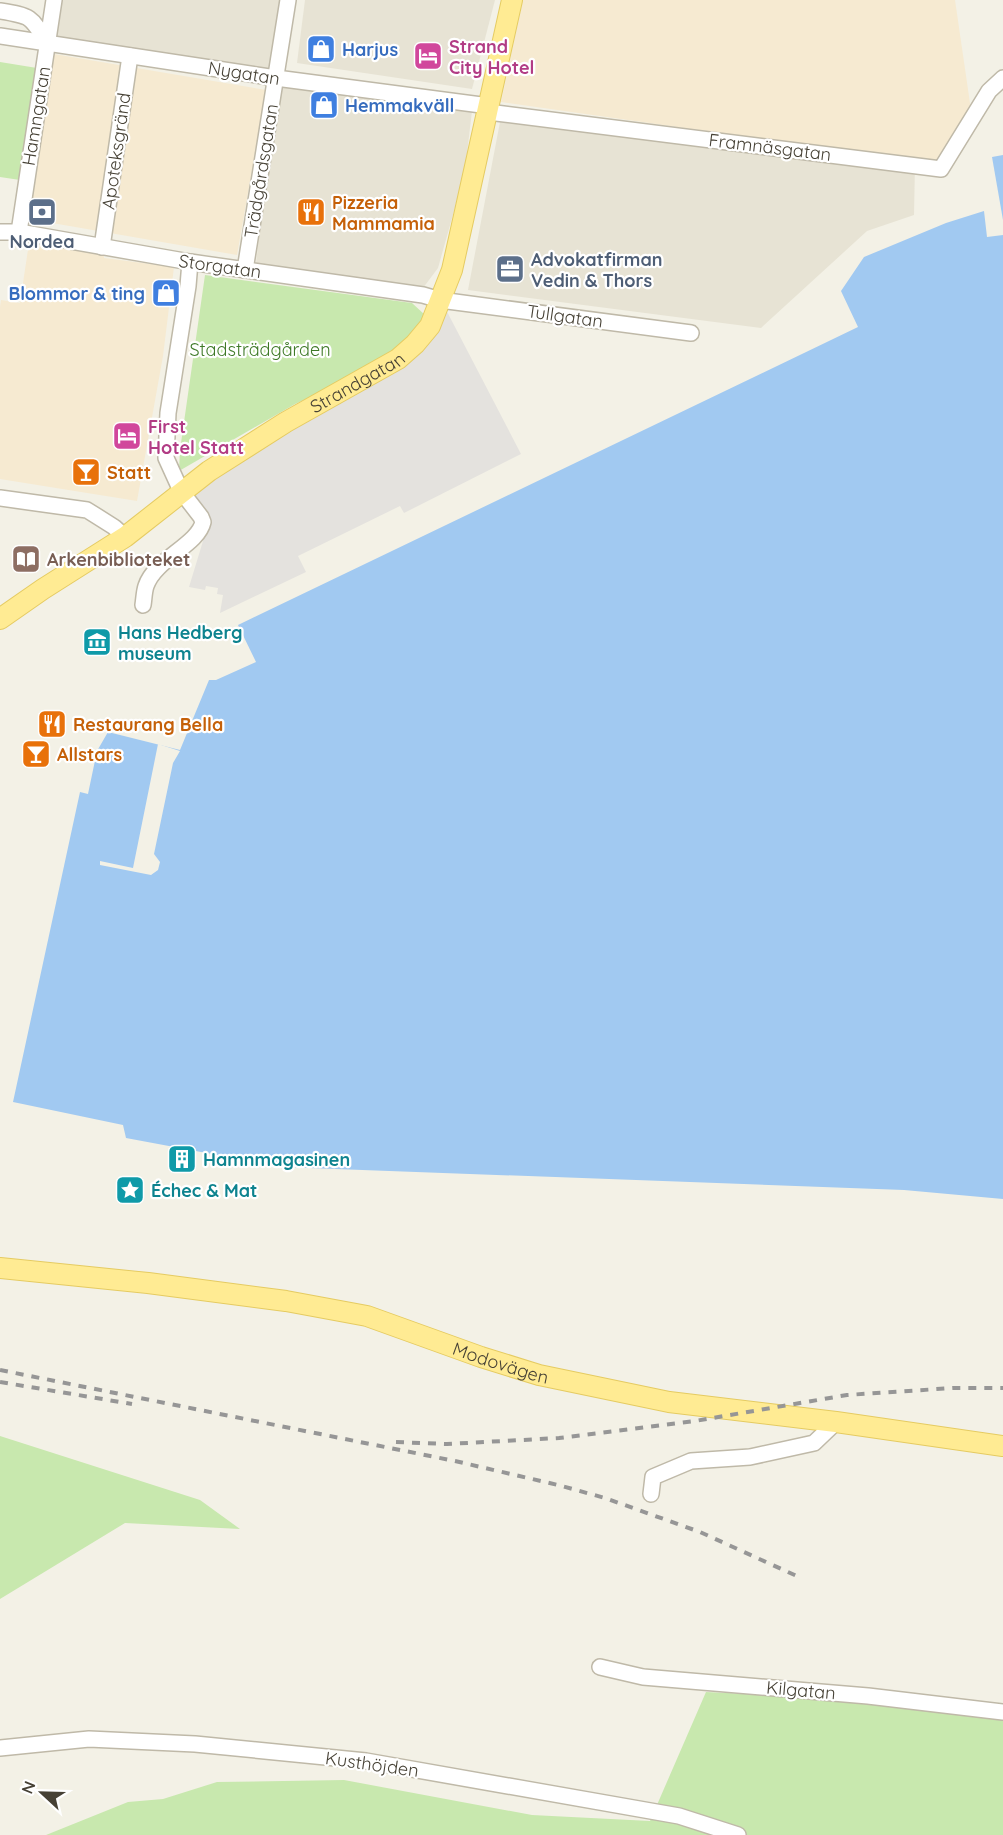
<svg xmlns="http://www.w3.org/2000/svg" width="1003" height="1835" font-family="Quicksand,sans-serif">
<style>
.residential{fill:#e7e3d4}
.commercial{fill:#f6ead1}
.green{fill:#c8e8ae}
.parking{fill:#e4e2de}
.water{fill:#a1c9f1}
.pier{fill:#f3f1e6}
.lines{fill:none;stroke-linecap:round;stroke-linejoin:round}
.minor-casing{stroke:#bfb9a8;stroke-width:18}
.major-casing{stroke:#e5cb62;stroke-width:22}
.minor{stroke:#fff;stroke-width:15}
.major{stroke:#ffeb93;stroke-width:20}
.rail{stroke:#969696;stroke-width:4;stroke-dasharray:8 8;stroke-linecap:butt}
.labels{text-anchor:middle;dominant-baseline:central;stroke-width:4.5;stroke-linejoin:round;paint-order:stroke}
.hotel-label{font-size:18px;font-weight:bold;fill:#b23c85;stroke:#fff;text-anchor:start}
.shop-label{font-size:18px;font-weight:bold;fill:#366cbe;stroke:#fff;text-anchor:start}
.street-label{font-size:18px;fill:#464135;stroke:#fff}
.food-label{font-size:18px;font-weight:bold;fill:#c56008;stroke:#fff;text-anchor:start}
.service-label{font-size:18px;font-weight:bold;fill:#4e5e75;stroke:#fff}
.park-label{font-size:18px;fill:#3e7927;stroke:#fff}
.education-label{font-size:18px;font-weight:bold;fill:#785e54;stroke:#fff;text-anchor:start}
.culture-label{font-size:18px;font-weight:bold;fill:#0d838f;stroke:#fff;text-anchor:start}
</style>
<rect width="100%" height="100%" fill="#f3f1e6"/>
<g class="residential">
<path d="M62,0H280L270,70L57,37Z"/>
<path d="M305,0H495L472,89L297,63Z"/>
<path d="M277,84L472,111L466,162L454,211L438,268L423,288L256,263Z"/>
<path d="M500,122L713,148L915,164L914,215L867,231L761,328L468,290Z"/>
</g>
<g class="commercial">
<path d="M523,0H955L971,110L939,164L501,102Z"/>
<path d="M54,54L266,90L237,255L29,219Z"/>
<path d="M29,243L104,254V258L174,267L163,356L137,501L0,479V307L1,300L20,303Z"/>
</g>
<g class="green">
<path d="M0,62L37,68L20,180L0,177Z"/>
<path d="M205,275L412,303L425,315L412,339L370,369L295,404L179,471L180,450Z"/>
<path d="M0,1436L200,1500L240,1529L125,1523L0,1599Z"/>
<path d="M706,1692L809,1697L1003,1714V1835H46L128,1802L163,1799L217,1782L344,1780L532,1815L650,1821Z"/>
</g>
<path class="parking" d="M442,302L521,454L404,513L400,506L298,556L306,572L220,613L223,595L217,594L218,588L206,586L205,590L189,587L203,541L205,522L185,492L399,362Z"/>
<g class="water">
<path d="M1003,155V220L992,157Z"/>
<path d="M984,211L987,237L1003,235V1199L904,1190L282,1167L126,1138L123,1125L13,1102L80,792L88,794L97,751L108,732L180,750L209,680H216L256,662L238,625L858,327L841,291L864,257L946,223Z"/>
</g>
<path class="pier" d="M158,744L180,751L173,763L154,854L160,862L158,870L151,875L100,865V861L133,868Z"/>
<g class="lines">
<g class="minor-casing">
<g id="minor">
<path d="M0,11C31,16 31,16 47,43"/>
<path d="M0,36L276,78L489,106"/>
<path d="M488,112L941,169L989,91L1003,78"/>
<path d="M0,232H19L190,262L423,295L440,300L691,333"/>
<path d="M19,232L54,0"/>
<path d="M102,247L130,56"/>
<path d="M245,270L288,0"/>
<path d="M0,498L87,510L114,527L125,537"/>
<path d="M143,605C144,599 144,592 146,586C155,559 198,545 203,522L201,517L181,491L166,458L168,413L188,286L190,262"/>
<path d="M651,1494L653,1477L691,1461L750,1457L814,1443L836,1422"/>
<path d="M600,1667L643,1677L868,1696L1003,1712"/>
<path d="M0,1748L89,1739L195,1744L366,1761L679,1816L738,1835"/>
</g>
</g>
<g class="major-casing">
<g id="major">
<path id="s1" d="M0,619L43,589L125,537L209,471L286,422L398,359L415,344L430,326L452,270L512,0"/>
<path id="s2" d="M0,1268L148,1283L286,1301L367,1316L481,1357L539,1375L669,1402L836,1422L1003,1446"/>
</g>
</g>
<use href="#minor" class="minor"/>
<use href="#major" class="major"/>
<g class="rail">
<path d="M0,1370L455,1461L558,1485L605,1498L700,1532L799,1577"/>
<path d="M0,1382L132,1404"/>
<path d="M396,1442L447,1444L559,1438L695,1421L847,1395L953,1388H1003"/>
</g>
</g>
<defs>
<g id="shop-square" transform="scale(1.5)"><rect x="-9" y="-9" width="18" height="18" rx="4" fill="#3f7fe0" stroke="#fff"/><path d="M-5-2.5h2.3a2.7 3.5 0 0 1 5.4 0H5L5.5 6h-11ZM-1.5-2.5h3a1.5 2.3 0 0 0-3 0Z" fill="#fff"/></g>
<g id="hotel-square" transform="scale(1.5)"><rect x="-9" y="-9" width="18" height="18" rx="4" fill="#d1479c" stroke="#fff"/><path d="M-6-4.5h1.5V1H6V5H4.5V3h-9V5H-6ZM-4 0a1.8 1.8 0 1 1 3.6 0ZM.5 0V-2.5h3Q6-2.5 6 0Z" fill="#fff"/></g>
<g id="bank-square" transform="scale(1.5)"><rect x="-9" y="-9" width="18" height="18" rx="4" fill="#5c6f8a" stroke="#fff"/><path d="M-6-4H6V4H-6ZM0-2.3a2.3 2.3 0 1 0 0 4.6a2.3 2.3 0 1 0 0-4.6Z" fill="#fff"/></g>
<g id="restaurant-square" transform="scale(1.5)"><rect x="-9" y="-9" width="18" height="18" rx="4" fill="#e8710a" stroke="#fff"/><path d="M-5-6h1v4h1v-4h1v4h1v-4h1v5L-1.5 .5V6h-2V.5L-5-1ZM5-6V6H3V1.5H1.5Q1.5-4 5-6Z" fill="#fff"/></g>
<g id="office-square" transform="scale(1.5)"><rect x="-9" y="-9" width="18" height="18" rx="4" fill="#5c6f8a" stroke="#fff"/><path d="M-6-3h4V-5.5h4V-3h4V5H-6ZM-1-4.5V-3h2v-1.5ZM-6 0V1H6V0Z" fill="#fff"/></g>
<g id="bar-square" transform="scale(1.5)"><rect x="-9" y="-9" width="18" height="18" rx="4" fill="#e8710a" stroke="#fff"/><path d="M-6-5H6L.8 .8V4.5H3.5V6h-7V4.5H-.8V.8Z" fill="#fff"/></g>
<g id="library-square" transform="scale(1.5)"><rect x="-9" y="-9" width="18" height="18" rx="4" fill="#8d6e63" stroke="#fff"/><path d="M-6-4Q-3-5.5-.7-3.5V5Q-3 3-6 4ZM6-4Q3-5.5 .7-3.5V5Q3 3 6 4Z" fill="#fff"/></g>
<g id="museum-square" transform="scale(1.5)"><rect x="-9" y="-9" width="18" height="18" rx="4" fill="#0f9aa8" stroke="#fff"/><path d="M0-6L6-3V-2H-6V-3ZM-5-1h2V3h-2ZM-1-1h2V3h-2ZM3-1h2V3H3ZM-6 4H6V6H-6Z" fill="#fff"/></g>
<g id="building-square" transform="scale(1.5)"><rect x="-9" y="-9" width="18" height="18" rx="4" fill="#0f9aa8" stroke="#fff"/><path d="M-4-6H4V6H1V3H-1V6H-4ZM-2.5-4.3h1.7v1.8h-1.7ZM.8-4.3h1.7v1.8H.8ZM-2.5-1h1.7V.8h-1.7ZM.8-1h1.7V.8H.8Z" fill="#fff"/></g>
<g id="sight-square" transform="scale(1.5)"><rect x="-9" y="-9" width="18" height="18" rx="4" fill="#0f9aa8" stroke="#fff"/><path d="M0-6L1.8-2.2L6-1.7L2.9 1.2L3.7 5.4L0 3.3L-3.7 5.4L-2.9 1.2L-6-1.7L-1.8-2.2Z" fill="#fff"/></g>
</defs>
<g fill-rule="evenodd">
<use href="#shop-square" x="321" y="49"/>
<use href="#hotel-square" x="428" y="56"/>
<use href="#shop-square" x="324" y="105"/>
<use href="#bank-square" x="42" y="212"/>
<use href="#restaurant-square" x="311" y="212"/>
<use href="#office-square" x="510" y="269"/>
<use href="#shop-square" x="166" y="293"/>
<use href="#hotel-square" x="127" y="436"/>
<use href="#bar-square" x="86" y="472"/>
<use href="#library-square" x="26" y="559"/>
<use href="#museum-square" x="97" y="642"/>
<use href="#restaurant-square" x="52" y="724"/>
<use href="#bar-square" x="36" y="754"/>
<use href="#building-square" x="182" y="1159"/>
<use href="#sight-square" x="130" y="1190"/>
</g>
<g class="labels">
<g class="hotel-label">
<text x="449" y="46">Strand<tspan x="449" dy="21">City Hotel</tspan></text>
<text x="148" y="426">First<tspan x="148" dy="21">Hotel Statt</tspan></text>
</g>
<g class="shop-label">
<text x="342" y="49">Harjus</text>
<text x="345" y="105">Hemmakväll</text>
<text x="145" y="293" text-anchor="end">Blommor &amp; ting</text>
</g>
<g class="street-label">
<text transform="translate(244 73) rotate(9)">Nygatan</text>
<text transform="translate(36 116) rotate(-81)">Hamngatan</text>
<text transform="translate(770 147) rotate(7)">Framnäsgatan</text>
<text transform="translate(116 151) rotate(-82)">Apoteksgränd</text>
<text transform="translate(261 171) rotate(-81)">Trädgårdsgatan</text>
<text transform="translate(220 266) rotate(8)">Storgatan</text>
<text transform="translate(565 316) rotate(8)">Tullgatan</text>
<text stroke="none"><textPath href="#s1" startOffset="429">Strandgatan</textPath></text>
<text stroke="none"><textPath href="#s2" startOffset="512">Modovägen</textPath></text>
<text transform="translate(801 1690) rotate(5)">Kilgatan</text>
<text transform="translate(372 1764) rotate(8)">Kusthöjden</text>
</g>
<g class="food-label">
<text x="332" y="202">Pizzeria<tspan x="332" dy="21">Mammamia</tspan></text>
<text x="107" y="472">Statt</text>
<text x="73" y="724">Restaurang Bella</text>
<text x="57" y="754">Allstars</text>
</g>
<g class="service-label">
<text x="42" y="241">Nordea</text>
<text x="531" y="259" text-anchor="start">Advokatfirman<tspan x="531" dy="21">Vedin &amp; Thors</tspan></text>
</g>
<g class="park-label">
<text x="260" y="349">Stadsträdgården</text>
</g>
<g class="education-label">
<text x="47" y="559">Arkenbiblioteket</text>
</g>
<g class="culture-label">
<text x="118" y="632">Hans Hedberg<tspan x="118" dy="21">museum</tspan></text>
<text x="203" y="1159">Hamnmagasinen</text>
<text x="151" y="1190">Échec &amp; Mat</text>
</g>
</g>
<g transform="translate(42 1793) rotate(292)" stroke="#ffffff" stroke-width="4.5" paint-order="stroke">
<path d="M0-4.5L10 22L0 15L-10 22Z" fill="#464135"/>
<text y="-9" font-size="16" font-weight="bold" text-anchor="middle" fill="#464135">N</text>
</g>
</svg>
